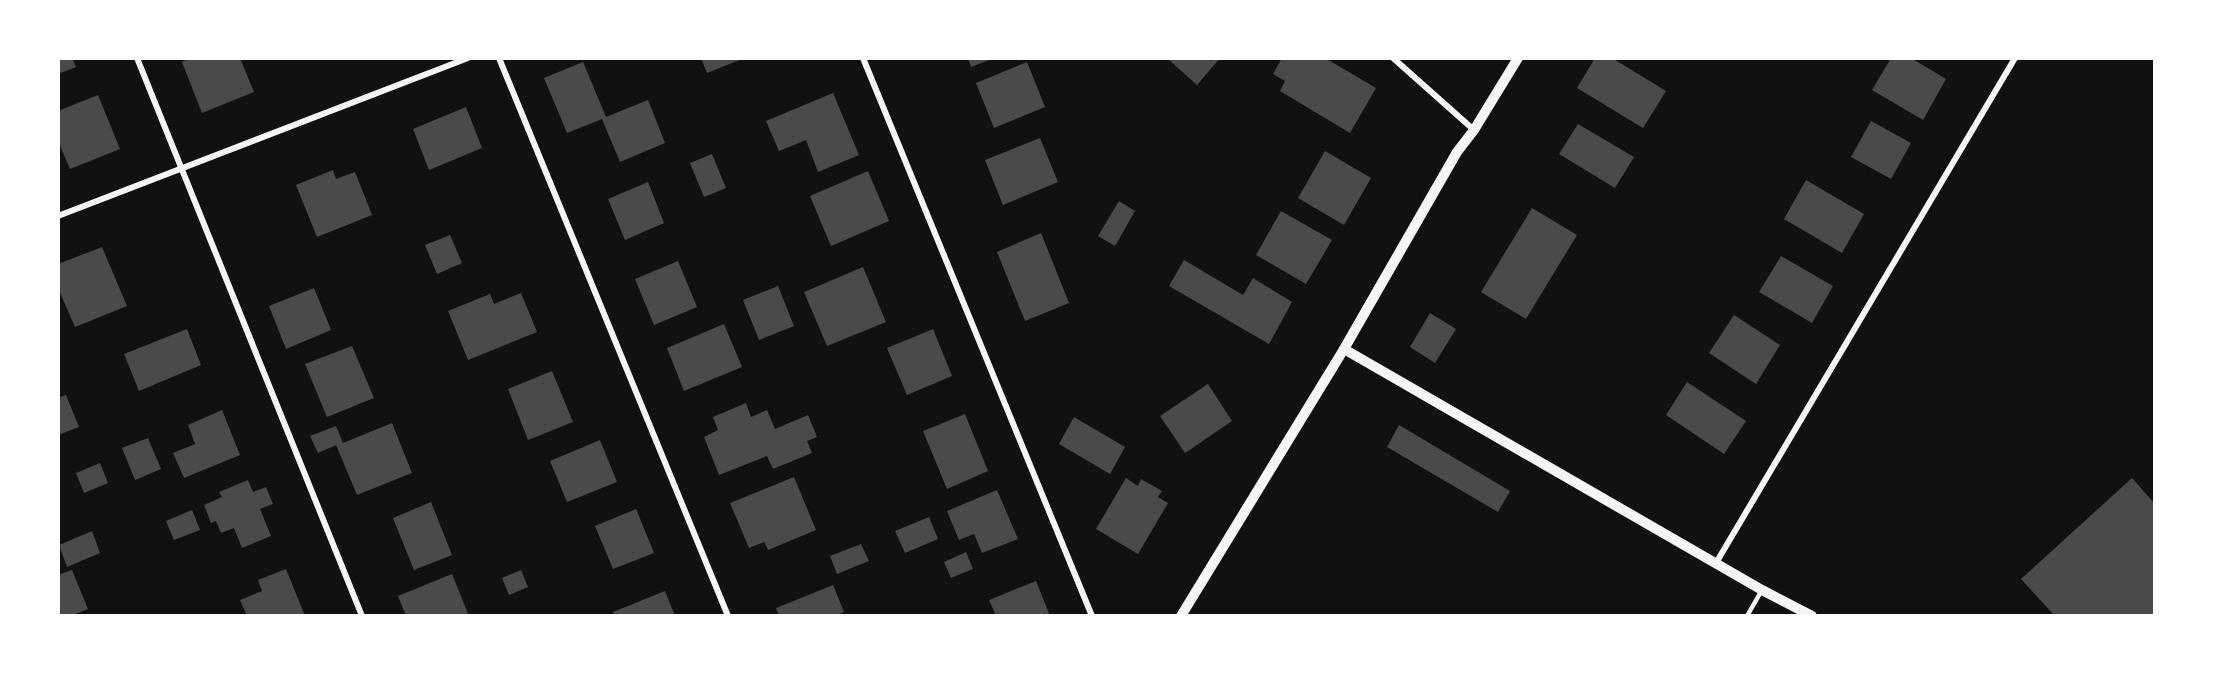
<svg xmlns="http://www.w3.org/2000/svg" width="2213" height="674" font-family="'Public Sans',sans-serif">
<style>
.building{fill:#4a4a4a}
.lines{fill:none;stroke-linecap:round;stroke-linejoin:round}
.service{stroke:#f5f5f5;stroke-width:4.5}
.minor{stroke:#f5f5f5;stroke-width:6}
.tertiary{stroke:#f5f5f5;stroke-width:10}
</style>
<rect width="100%" height="100%" fill="#111"/>
<g class="building">
<path d="M58,58H72L76,67L58,74Z"/>
<path d="M190,58H240L254,92L202,113L182,62Z"/>
<path d="M701,58H742V59L707,73Z"/>
<path d="M968,58H992V59L971,67Z"/>
<path d="M1167,58H1220L1197,85Z"/>
<path d="M1282,58H1325L1376,88L1350,133L1280,91L1285,81L1273,74Z"/>
<path d="M1595,58H1612L1666,91L1643,128L1577,88Z"/>
<path d="M1891,58H1911L1946,79L1923,120L1872,90Z"/>
<path d="M583,62L606,117L648,100L665,143L620,162L602,119L567,133L544,78Z"/>
<path d="M1027,62L1045,107L994,128L976,83Z"/>
<path d="M833,93L859,155L818,172L806,140L779,151L766,121Z"/>
<path d="M98,95L120,149L70,169L58,141V111Z"/>
<path d="M466,107L482,148L429,170L413,129Z"/>
<path d="M1871,121L1911,143L1891,179L1851,157Z"/>
<path d="M1578,124L1634,157L1615,188L1559,154Z"/>
<path d="M1040,138L1058,182L1003,205L985,160Z"/>
<path d="M1325,151L1371,178L1344,225L1298,198Z"/>
<path d="M712,154L726,188L704,197L690,163Z"/>
<path d="M333,170L336,179L355,172L372,215L317,237L296,185Z"/>
<path d="M868,171L889,221L831,246L810,196Z"/>
<path d="M1806,180L1864,214L1842,253L1784,219Z"/>
<path d="M648,182L664,223L625,240L608,199Z"/>
<path d="M1119,201L1135,211L1115,246L1098,236Z"/>
<path d="M1532,208L1577,235L1526,319L1481,292Z"/>
<path d="M1281,211L1332,240L1306,284L1256,255Z"/>
<path d="M1041,233L1069,303L1025,321L997,252Z"/>
<path d="M450,235L462,263L437,274L425,245Z"/>
<path d="M102,247L127,306L75,327L58,288V264Z"/>
<path d="M1781,256L1833,286L1812,323L1759,292Z"/>
<path d="M1184,260L1243,295L1253,278L1292,302L1269,344L1169,286Z"/>
<path d="M678,261L697,307L654,325L635,279Z"/>
<path d="M863,267L886,322L827,346L804,292Z"/>
<path d="M778,286L794,326L759,340L743,300Z"/>
<path d="M314,288L331,330L286,349L269,306Z"/>
<path d="M521,293L537,332L468,360L448,311L490,294L494,304Z"/>
<path d="M1430,313L1456,329L1435,363L1410,347Z"/>
<path d="M1734,315L1780,345L1756,384L1709,353Z"/>
<path d="M724,324L742,367L684,391L667,348Z"/>
<path d="M187,329L201,365L139,391L124,354Z"/>
<path d="M933,329L952,376L907,395L887,348Z"/>
<path d="M352,346L374,398L327,417L305,364Z"/>
<path d="M552,371L573,422L528,440L508,389Z"/>
<path d="M1687,382L1746,421L1724,454L1666,415Z"/>
<path d="M1208,384L1232,421L1185,453L1160,416Z"/>
<path d="M66,395L79,427L58,435V398Z"/>
<path d="M746,403L751,417L767,410L775,429L808,415L817,437L807,441L812,453L773,469L767,456L719,475L704,437L718,430L713,417Z"/>
<path d="M222,410L240,455L184,478L173,453L195,444L188,425Z"/>
<path d="M965,414L988,471L947,489L923,431Z"/>
<path d="M1074,417L1125,447L1110,474L1059,444Z"/>
<path d="M392,423L412,473L357,495L336,445L318,453L310,436L336,426L343,443Z"/>
<path d="M1399,425L1510,491L1498,512L1387,447Z"/>
<path d="M148,438L161,469L135,480L122,448Z"/>
<path d="M600,440L617,482L567,502L550,461Z"/>
<path d="M100,463L108,483L84,493L76,473Z"/>
<path d="M794,477L816,530L768,550L764,542L749,548L730,503Z"/>
<path d="M1126,478L1138,486L1141,479L1162,491L1158,497L1168,503L1138,554L1096,529Z"/>
<path d="M2132,478L2154,503V616H2055L2021,579Z"/>
<path d="M248,480L253,492L266,487L273,504L260,509L271,536L242,548L234,528L221,533L216,521L211,523L204,505L222,497L219,492Z"/>
<path d="M997,490L1018,539L982,553L974,534L959,540L947,511Z"/>
<path d="M431,502L452,555L414,570L393,518Z"/>
<path d="M636,509L654,553L613,569L595,526Z"/>
<path d="M192,510L200,530L174,540L166,521Z"/>
<path d="M929,517L938,539L905,553L895,531Z"/>
<path d="M92,531L100,553L67,567L59,545Z"/>
<path d="M861,544L869,561L837,574L830,556Z"/>
<path d="M966,552L973,569L951,578L944,562Z"/>
<path d="M286,569L305,616H247L240,600L262,591L258,580Z"/>
<path d="M72,570L88,609L71,616H58V575Z"/>
<path d="M521,570L528,587L509,595L502,578Z"/>
<path d="M452,574L469,616H406L398,596Z"/>
<path d="M1036,581L1050,616H996L989,600Z"/>
<path d="M833,585L844,612L836,616H779L776,608Z"/>
<path d="M665,591L675,616H615L613,612Z"/>
</g>
<g class="lines">
<path class="service" d="M1747,616L1762,590"/>
<g class="minor">
<path d="M137,58L362,616"/>
<path d="M499,58L728,616"/>
<path d="M863,58L1092,616"/>
<path d="M1393,58L1474,130"/>
<path d="M58,216L468,58"/>
<path d="M1716,563L2015,58"/>
</g>
<g class="tertiary">
<path d="M1344,349L1762,590L1812,616"/>
<path d="M1181,616L1344,349L1457,152L1474,130L1518,58"/>
</g>
</g>
<rect width="2213" height="674" fill="none" stroke="#ffffff" stroke-width="120"/>
</svg>
